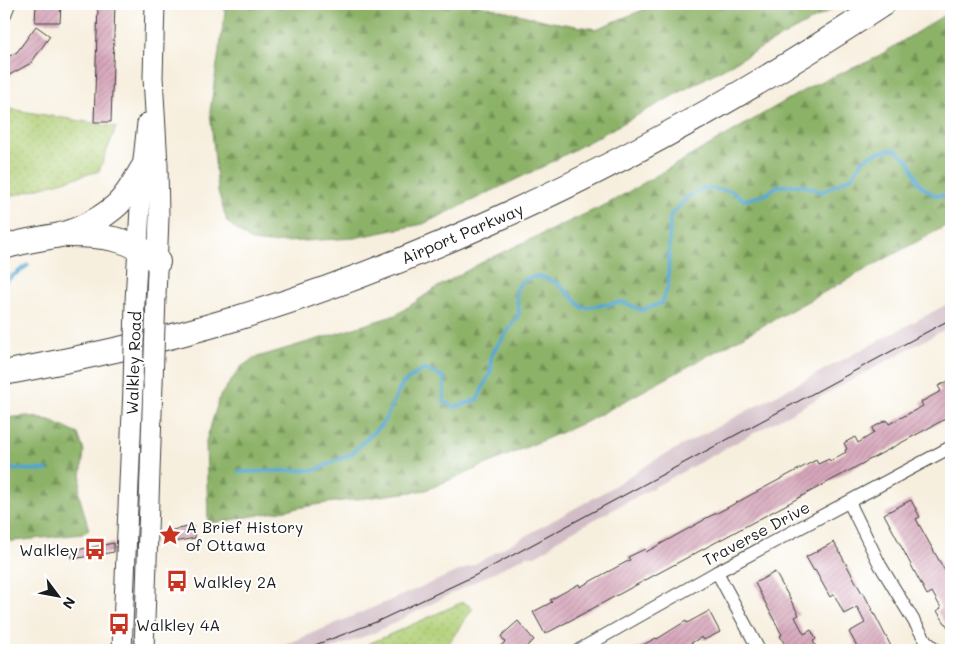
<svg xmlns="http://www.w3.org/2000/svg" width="955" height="654" font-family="Mali,sans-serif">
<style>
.railway{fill:#d2bdc6}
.forest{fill:url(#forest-firs);stroke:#546742}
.park{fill:url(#park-dots);stroke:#667649}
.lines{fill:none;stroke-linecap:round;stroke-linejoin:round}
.stream{stroke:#51a6cd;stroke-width:4}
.building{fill:url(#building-hatch)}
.street-casing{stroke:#3d3c39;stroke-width:14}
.secondary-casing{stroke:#3d3c39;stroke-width:21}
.highway-casing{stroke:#3d3c39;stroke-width:26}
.street{stroke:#fff;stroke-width:12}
.secondary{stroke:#fff;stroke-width:19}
.highway{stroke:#fff;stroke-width:24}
.tram{stroke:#1c1c1c;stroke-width:1}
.secondary-bridge-casing{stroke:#3d3c39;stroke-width:21;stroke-linecap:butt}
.secondary-bridge{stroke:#fff;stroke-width:19}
.labels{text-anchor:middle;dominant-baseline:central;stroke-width:4;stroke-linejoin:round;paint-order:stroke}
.street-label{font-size:16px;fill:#1c1c1c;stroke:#fff}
.poi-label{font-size:16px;fill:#1c1c1c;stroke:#fff;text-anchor:start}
</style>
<defs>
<pattern id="forest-firs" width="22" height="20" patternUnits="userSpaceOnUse" patternTransform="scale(1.25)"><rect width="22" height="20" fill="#8cb267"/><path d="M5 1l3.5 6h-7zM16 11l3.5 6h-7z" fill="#729054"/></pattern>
<pattern id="park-dots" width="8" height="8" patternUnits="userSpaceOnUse" patternTransform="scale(1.25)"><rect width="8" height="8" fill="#b0cf76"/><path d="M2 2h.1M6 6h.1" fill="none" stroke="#97b166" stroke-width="1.8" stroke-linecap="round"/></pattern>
<pattern id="building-hatch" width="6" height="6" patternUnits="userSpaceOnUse" patternTransform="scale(1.25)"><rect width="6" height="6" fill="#d6a6ba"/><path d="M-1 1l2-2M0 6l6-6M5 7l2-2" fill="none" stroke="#b78e9f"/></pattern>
</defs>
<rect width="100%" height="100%" fill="#fff"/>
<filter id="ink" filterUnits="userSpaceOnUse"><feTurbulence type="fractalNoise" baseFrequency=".02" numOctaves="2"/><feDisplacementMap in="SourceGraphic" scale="10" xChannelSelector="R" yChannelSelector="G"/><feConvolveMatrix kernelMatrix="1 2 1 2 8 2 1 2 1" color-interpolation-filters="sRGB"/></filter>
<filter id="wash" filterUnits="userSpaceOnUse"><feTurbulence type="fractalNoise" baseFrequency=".0096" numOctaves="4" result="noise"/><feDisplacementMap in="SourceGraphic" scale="20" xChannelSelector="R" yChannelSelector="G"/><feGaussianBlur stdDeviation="1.12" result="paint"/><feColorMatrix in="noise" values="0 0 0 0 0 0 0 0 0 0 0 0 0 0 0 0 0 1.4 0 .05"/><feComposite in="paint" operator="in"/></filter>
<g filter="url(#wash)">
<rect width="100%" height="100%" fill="#f7efde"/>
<path class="railway" d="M951,302V326L555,541L549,548L535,556H526L374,633L328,650H273L473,565L606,491L653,461Z"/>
<g class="forest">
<path d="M224,4H475L552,22L596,29L645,9L655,4H842L544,166L423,224L354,238L269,243L251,241L227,222L218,191L210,111L225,12Z"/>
<path d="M951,11V223L588,421L426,490L320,504L208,524L206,441L220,396L241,367L254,358L332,335L396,315L436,288L486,260L609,203L813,85L872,60Z"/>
<path d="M28,416L51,421L78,434L84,451L79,495L89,530L82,534L4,542V418Z"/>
</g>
<g class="park">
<path d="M4,108L116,127L99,171L4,198Z"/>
<path d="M463,602L473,608L444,650H364V646Z"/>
</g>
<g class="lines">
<g class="stream">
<path d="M4,282L28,265"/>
<path d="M4,454L6,456L11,469"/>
<path d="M4,471L11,469L47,470"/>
<path d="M239,472L316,470L351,454L384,422L402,384L423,369L444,377V402L455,407L477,400L491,371V355L519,314C519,308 516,300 516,294C516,289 519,284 523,281C546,266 568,293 583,308L623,302L641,310L662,303L668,286L670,216L686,198L704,188L731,191L744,200L765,195L777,186L803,185L822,192L853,176L863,159L879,152L895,149L910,162L919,184L934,195L951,196"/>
</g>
</g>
<g id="blocks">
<g class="building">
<path d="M36,4H61L60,22H35Z"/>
<path d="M98,4H115L111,122H94Z"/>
<path d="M36,26L50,36L31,63L4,78V59L17,52Z"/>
<path d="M951,380V416L545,634L533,612L552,602L550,600L579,584L580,587L600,576L630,560L628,557L645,549L646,552L704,520V519L719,512L816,460L818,464L829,459L830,461L846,452L845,450L847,449L844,443L855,437L858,443L874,433L872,428L887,420L889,424L923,406L921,402L941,391L938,386Z"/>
<path d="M911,500L920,517L916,519L951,582V632L937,611L941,608L932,592L927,595L884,514Z"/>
<path d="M193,526L195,538L169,543L168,531Z"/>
<path d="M834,542L862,593L863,592L893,650H859L849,632L865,623L857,607L844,614L834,594L830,597L815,570L814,571L806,557Z"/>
<path d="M114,543V552L72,559L71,551Z"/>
<path d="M775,572L799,615L795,617L804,634L811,630L816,639L813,641L818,650H788L780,636L782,635L755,583Z"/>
<path d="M709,611L720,632L704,640L702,637L678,650H634L656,638L657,639L686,621L687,623Z"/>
<path d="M518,621L534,640L522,650H496L505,642L501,636Z"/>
</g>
</g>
</g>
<g filter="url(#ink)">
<use href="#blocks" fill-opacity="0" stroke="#3d3c39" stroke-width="1"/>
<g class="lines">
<g class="street-casing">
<g id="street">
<path d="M4,17L9,4"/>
<path d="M849,502L880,565L926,641L936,650"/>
<path d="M717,572L759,650"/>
<path d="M579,650L717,572L951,447"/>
</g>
</g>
<g class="secondary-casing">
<g id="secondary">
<path d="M155,4L153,77L158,165L159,217L156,297"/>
<path d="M135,302L142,169L147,123"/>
<path d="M122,650L133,388"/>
<path d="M144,650L153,383"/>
</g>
</g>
<g class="highway-casing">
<g id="highway">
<path d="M68,235C101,235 133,238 158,262"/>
<path d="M4,247C22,241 41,239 60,235C80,230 103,218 118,204C128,194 135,181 142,169"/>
<path d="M4,373C81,358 158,342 234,319C465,248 682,137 883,4"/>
</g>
</g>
<use href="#street" class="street"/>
<use href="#secondary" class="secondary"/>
<use href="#highway" class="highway"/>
<path class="tram" d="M302,650L376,622L474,576L951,319"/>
<g class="secondary-bridge-casing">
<g id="secondary-bridge">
<path d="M153,383L156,297"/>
<path d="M133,388L135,302"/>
</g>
</g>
<use href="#secondary-bridge" class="secondary-bridge"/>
</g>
</g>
<defs>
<g id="sight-bare" transform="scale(1.725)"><path d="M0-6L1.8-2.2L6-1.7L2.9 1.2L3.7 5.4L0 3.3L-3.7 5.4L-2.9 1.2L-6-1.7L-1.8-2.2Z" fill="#c8321e" stroke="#fff" stroke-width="2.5" paint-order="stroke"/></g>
<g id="bus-bare" transform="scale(1.725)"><path d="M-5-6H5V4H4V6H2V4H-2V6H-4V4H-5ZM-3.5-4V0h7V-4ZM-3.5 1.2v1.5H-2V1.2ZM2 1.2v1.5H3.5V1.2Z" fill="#c8321e" stroke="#fff" stroke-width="2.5" paint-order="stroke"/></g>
</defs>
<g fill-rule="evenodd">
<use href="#sight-bare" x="170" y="535"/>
<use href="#bus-bare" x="95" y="549"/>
<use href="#bus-bare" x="177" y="581"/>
<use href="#bus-bare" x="119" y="624"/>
</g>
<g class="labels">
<g class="street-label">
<text transform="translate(462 233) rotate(-23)">Airport Parkway</text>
<text transform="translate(133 363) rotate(-88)">Walkley Road</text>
<text transform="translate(756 533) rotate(-28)">Traverse Drive</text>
</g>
<g class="poi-label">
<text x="186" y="526">A Brief History<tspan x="186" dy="18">of Ottawa</tspan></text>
<text x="78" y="549" text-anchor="end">Walkley</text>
<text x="193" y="581">Walkley 2A</text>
<text x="136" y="624">Walkley 4A</text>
</g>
</g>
<rect width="955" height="654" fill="none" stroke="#fff" stroke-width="20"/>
<g transform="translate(58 596) rotate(122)" stroke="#ffffff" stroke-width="4" paint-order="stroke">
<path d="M0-4L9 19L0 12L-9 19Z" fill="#1c1c1c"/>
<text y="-8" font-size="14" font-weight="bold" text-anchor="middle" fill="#1c1c1c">N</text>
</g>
</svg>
